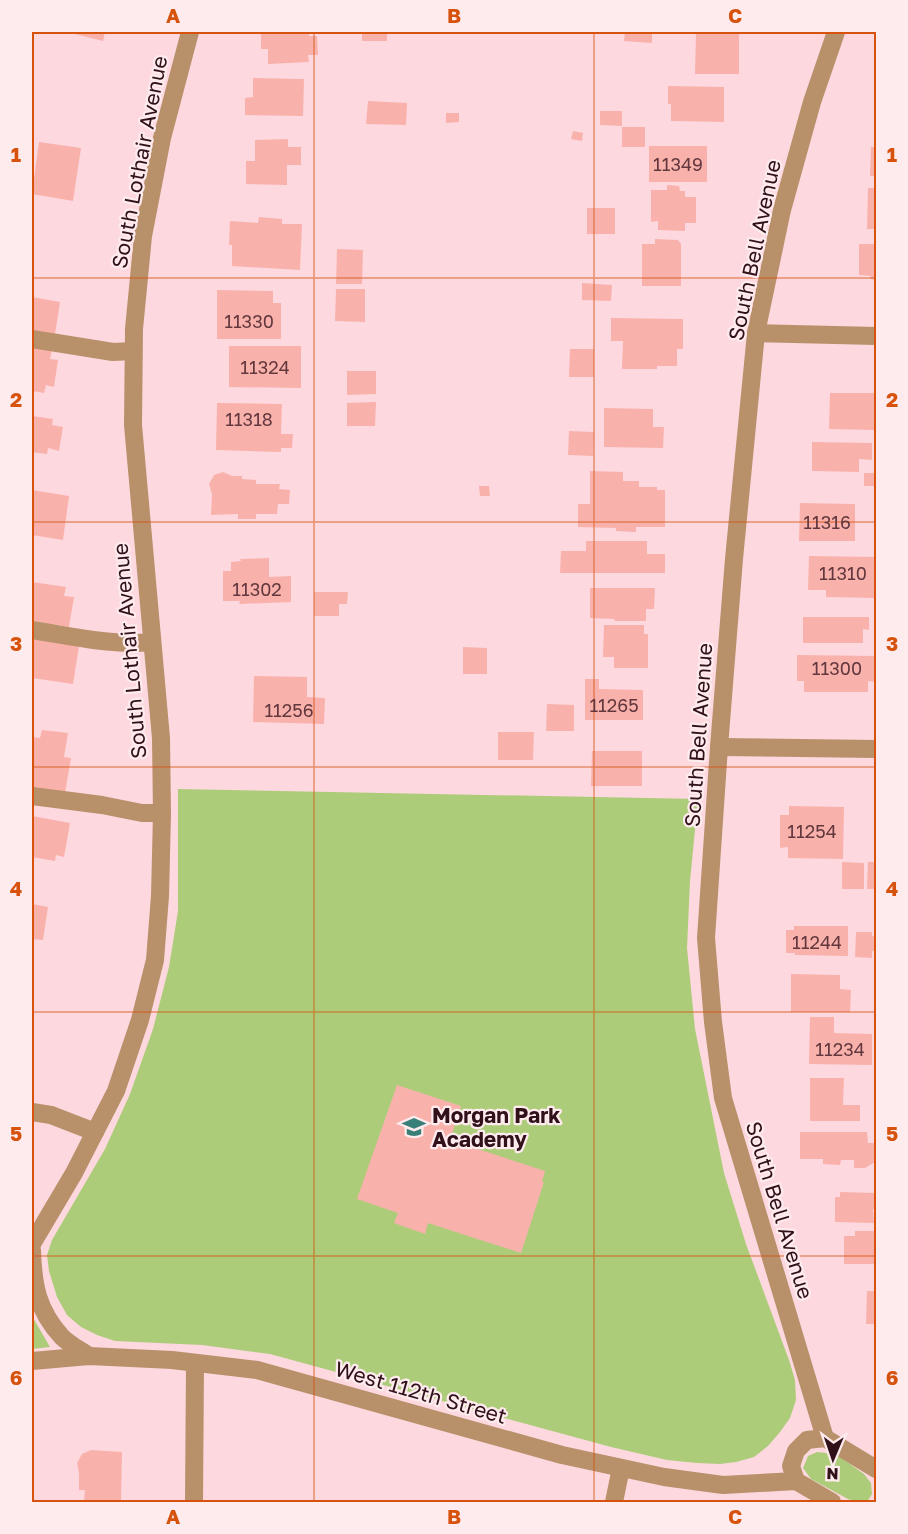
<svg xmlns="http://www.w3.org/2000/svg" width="908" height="1534" font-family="'Golos Text',sans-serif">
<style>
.green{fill:#adcc79}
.building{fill:#f9b2ab}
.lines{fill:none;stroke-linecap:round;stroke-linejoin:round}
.minor{stroke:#b8906a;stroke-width:18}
.grid{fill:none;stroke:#d6520d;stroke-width:1.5;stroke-opacity:0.55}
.labels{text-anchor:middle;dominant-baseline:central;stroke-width:4.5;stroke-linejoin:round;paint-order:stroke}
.number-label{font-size:18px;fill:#62383e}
.street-label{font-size:21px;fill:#301019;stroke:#feebee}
.poi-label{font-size:21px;font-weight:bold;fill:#301019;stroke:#feebee;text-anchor:start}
.neatline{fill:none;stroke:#d6520d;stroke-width:2}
.grid-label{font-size:20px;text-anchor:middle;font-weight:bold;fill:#d6520d}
</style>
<rect width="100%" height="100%" fill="#fdd8df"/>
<g class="green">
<path d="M178,789L698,799L690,881L687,948L695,1029L724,1173L746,1244L789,1360L795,1380L796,1400L790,1418L780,1432L768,1446L754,1457L736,1462L720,1464L697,1463L667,1460L611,1447L270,1354L202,1345L115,1341L97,1335L81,1327L67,1315L57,1297L49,1271L47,1255L52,1240L105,1149L130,1094L153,1029L169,967L178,911Z"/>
<path d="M32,1316L50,1347L32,1349Z"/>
<path d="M817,1452L836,1454L864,1474L871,1483L872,1494L867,1502H856L848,1499L811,1479L803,1468L808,1456Z"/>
</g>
<g class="building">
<path d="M67,32H105L103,41Z"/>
<path d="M261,32H309V36H317L318,55H308L309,62L268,64V49H261Z"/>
<rect x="362" y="32" width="25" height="9"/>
<path d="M625,32H652V43L624,41Z"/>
<path d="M696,32H739V74H695Z"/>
<path d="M253,78L304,79L303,116L245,115V98L253,97Z"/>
<path d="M668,86L724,87V122L671,121V104H668Z"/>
<path d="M368,101L407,103L406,125L366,124Z"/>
<path d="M600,111H622V126L600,125Z"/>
<path d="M446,113H459V122L446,123Z"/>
<rect x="622" y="127" width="23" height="20"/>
<path d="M573,131L583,133L582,141L571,139Z"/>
<path d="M288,139V147H301V165H287V185L246,184V161H255V140Z"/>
<path d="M39,142L81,148L73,201L32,194Z"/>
<rect x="649" y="146" width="58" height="36"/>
<path d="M871,147H876V176H870Z"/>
<path d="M667,185L679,186L680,191H685V197H696V223H685V231L658,230V221L651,222V190H667Z"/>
<path d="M868,188H876V229H867Z"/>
<rect x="587" y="208" width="28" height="26"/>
<path d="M259,217L282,219V224H302L300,270L232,266V245H229L230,221L258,223Z"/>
<path d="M655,239L678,240L681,244V286H642V244H655Z"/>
<path d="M859,244H876V280L870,279L871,276L859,275Z"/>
<path d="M337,249L363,250L362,284H336Z"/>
<path d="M582,283L612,285L611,301L582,300Z"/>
<path d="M336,289H365V322L335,321Z"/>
<path d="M217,290L273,291V303H281V339H217Z"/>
<path d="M32,297L60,302L55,334L32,330Z"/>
<path d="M611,318L683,319V349H677V366H657V369H622L623,341H611Z"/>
<path d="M229,346H301V388L229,387Z"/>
<path d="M32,347L52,350L50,359L58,360L54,387L46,385L44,393L32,391Z"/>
<path d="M570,349H594V377H569Z"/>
<path d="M347,371H376V394L347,395Z"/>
<path d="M830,393H876V430L829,429Z"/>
<path d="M376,402L375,426H347V403Z"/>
<path d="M217,403L282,404L281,434H293L292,448H281V452L216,450Z"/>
<path d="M604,408L653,409V427H664L663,448L604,447Z"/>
<path d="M32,416L53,419L52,425L63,427L59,451L48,448L47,454L32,452Z"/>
<path d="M569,431L594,432L593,456L568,455Z"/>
<path d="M812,442L872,443V460L859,459V472L812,471Z"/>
<path d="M590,471L623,472V481H639V487H657V490H665V527H636V532L616,531V528L578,527V504H590Z"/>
<path d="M223,472L232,476H242V479L256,480V484H280L279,489L290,490L289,504H278L277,514H256V519H238V514L211,515L212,494L209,484L214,475Z"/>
<rect x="864" y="473" width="12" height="13"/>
<path d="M479,486H489L490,496H480Z"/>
<path d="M32,490L69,496L63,540L32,535Z"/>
<path d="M800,503L855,504V541H799Z"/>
<path d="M586,541H647V554H665V573H560L561,551H586Z"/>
<path d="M809,556L876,557V598L826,597V590H808Z"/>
<path d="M269,558V577L291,576V602L239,604L240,601H223V571H231V562L241,561L240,559Z"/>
<path d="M32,582L66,587L64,596L74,597L69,627L32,621Z"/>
<path d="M590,588H655L654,609H646V621H615L614,619L590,618Z"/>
<path d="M314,592H348L347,604H339V616H314Z"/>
<path d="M803,617H869V630L863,629V643H803Z"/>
<path d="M604,625H644V634H648V668H614V657H603Z"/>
<path d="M32,639L79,646L73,684L32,678Z"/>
<path d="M463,647L487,648V674H463Z"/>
<path d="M797,655L876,656V682L868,681V692H804V681H797Z"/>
<path d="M254,676L307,677V697L325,698L324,724L253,722Z"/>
<path d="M585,679H599V689L643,690V720H585Z"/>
<path d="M547,704L574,705V731H546Z"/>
<path d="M42,730L68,733L64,757L71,758L65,793L32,788V737L40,738Z"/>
<path d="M498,732H534L533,760H498Z"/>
<path d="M592,751H642V786H591Z"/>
<path d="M789,806L844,807L843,859L788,858V847L780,848V815H789Z"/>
<path d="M32,816L70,823L64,857L56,855L55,861L32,857Z"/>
<path d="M842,862L864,863V889H842Z"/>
<path d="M868,862H876V889H867Z"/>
<path d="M32,904L48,907L43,940L32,939Z"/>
<path d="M794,926H848V956L795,955V953H786V930H794Z"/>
<path d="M856,932H872V936L876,937V951H872V958L855,957Z"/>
<path d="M791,974L840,975V989L851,990L850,1012H791Z"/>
<path d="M810,1017H834V1033L872,1034V1065L809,1064Z"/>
<path d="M810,1078H844L843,1105H860V1121H810Z"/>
<path d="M397,1085L461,1106L450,1140L545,1171L542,1182H544L521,1253L428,1223L425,1234L394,1223L398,1213L357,1199Z"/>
<path d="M800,1132H867L868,1143H876L875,1162L865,1168H854V1160H841L840,1165L823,1164V1159H800Z"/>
<path d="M840,1192L876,1193V1209H873L874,1223L835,1222V1197H840Z"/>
<path d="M855,1231H876V1264H844V1236H855Z"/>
<path d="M867,1291H876V1324H866Z"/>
<path d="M91,1450L122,1452L121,1502H84L85,1490H79V1473L77,1463L82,1454Z"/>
</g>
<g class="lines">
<g class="minor">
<path d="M756,333L876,336"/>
<path d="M32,339L113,352L133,351"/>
<path d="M32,630C71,636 112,646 152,642"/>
<path d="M719,747L876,749"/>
<path d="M32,796L102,805L142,813H162"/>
<path d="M32,1112L51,1115L95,1132"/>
<path d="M32,1244L74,1173L116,1091L140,1020L155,960L160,896L162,813L161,738L133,425L134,329L143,236L162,138L190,32"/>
<path d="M32,1250C33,1284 37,1310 62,1337C69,1344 80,1350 89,1356"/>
<path d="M32,1361L89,1356L172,1360L257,1370L562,1455L664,1477L723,1485L796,1481"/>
<path d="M825,1438L723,1098L713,1022L706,938L719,747L734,559L756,333L782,210L812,102L836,32"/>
<path d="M194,1502L195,1363"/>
<path d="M614,1502L621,1468"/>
<path d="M832,1502L796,1481L791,1466L796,1451L807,1440L825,1438L876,1469"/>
</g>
</g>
<path class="grid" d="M314,32V1502M594,32V1502M32,278H876M32,522H876M32,767H876M32,1012H876M32,1256H876"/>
<defs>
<g id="school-bare" transform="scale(1.8)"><path d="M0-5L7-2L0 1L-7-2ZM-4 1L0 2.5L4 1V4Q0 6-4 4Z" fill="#387f77" stroke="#feebee" stroke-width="2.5" paint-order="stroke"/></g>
</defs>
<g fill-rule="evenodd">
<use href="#school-bare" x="414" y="1127"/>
</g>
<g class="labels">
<g class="number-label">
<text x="678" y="164">11349</text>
<text x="249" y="321">11330</text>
<text x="265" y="367">11324</text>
<text x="249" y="419">11318</text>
<text x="827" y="522">11316</text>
<text x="843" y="573">11310</text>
<text x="257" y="589">11302</text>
<text x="837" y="668">11300</text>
<text x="614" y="705">11265</text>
<text x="289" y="710">11256</text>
<text x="812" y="831">11254</text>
<text x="817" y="942">11244</text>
<text x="840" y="1049">11234</text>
</g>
<g class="street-label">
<text transform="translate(139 162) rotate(-79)">South Lothair Avenue</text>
<text transform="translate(754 250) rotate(-78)">South Bell Avenue</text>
<text transform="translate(129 651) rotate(-95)">South Lothair Avenue</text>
<text transform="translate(698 735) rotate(-86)">South Bell Avenue</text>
<text transform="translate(780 1210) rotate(73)">South Bell Avenue</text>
<text transform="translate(421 1392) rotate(16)">West 112th Street</text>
</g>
<g class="poi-label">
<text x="432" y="1115">Morgan Park<tspan x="432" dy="24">Academy</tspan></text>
</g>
</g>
<rect width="908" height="1534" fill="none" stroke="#feebee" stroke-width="66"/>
<g transform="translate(833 1459) rotate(182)" stroke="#feebee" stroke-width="4.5" paint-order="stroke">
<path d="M0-4.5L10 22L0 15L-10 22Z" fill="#301019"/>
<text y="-9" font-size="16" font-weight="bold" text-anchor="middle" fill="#301019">N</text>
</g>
<rect x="33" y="33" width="842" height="1468" class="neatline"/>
<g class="grid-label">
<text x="173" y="23">A</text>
<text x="454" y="23">B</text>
<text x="735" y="23">C</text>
<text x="16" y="162">1</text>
<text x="892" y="162">1</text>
<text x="16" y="407">2</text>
<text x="892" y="407">2</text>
<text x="16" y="651">3</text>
<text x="892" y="651">3</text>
<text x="16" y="896">4</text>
<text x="892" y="896">4</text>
<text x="16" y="1141">5</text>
<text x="892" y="1141">5</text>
<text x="16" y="1385">6</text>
<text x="892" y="1385">6</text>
<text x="173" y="1524">A</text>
<text x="454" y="1524">B</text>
<text x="735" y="1524">C</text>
</g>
</svg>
